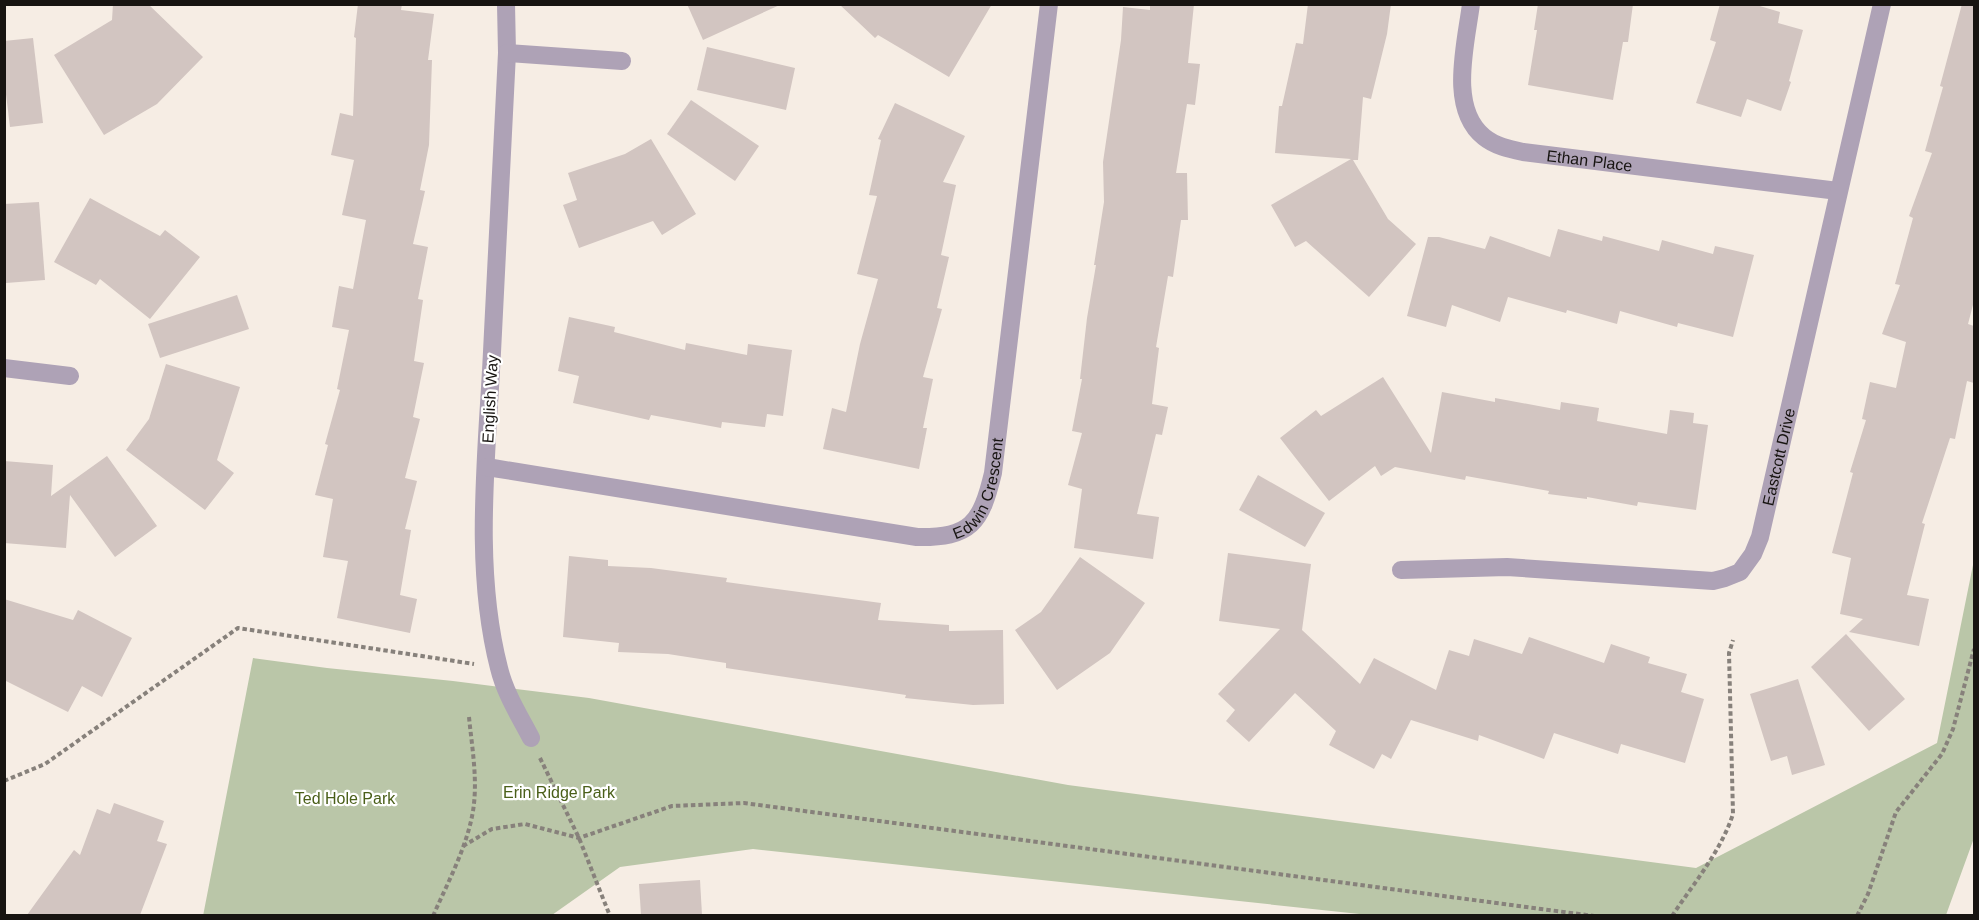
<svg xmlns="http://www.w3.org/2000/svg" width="1979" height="920" font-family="Arial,sans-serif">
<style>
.green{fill:#bac6a8}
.building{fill:#d2c5c1}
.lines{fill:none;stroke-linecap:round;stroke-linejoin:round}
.path{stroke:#87817b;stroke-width:4;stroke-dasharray:4.5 3;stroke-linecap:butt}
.minor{stroke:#aea2b6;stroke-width:18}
.labels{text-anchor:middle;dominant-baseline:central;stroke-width:4.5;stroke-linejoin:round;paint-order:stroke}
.street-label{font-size:16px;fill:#171411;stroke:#fff}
.park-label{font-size:16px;fill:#4a5f19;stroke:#fff}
</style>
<rect width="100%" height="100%" fill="#f6ede4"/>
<path class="green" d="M1974,560V838L1946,915H1369L753,849L620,867L552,915L203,916L253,658L327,668L453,681L589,698L1068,785L1696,868L1937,743Z"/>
<g class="building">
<path d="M113,4H148L203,57L157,104L104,135L54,55L112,20Z"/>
<path d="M358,4H402L401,10L434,14L428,60H432L429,145L420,190L425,191L413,244L428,247L418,299L423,300L414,361L424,363L413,417L420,419L405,478L417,481L405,529L411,530L400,595L417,599L410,633L337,618L348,561L323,557L333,499L315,495L328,445L325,444L340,390L337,389L349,330L332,327L339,286L353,289L366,220L342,215L354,160L331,155L340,113L353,116L356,38L354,37Z"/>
<path d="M687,4H782L703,40Z"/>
<path d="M839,4H992L949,77L878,35L875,38Z"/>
<path d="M1150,4H1194L1188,63L1200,64L1195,105L1187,104L1176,173H1187L1188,220H1181L1173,277L1168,276L1156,347L1159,348L1152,404L1168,407L1162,435L1156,434L1137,514L1159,517L1153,559L1074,548L1082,489L1068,485L1082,433L1072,431L1082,379H1080L1087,318L1096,265H1094L1104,202L1103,162L1121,40L1123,7L1150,10Z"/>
<path d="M1308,4H1391L1387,34L1371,99L1363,97L1358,160H1353L1388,219L1416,244L1369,297L1306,241L1295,247L1271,205L1351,159L1275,153L1279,106H1282L1296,43L1303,44Z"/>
<path d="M1538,4H1633L1628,42H1623L1613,100L1528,85L1537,30H1534Z"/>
<path d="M1720,4H1753L1780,12L1778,23L1803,30L1789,81L1791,82L1781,111L1747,99L1741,117L1696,103L1716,42L1710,40Z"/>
<path d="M1962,4H1974V301L1968,324L1974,326V383L1967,381L1955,439L1950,438L1922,523L1925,524L1907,595L1929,599L1919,646L1849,632L1863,619L1840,614L1851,558L1832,553L1853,473L1850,472L1866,420L1862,419L1870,382L1896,388L1906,342L1882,334L1900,285L1895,284L1913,218L1909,216L1932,153L1925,151L1943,87L1940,86Z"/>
<path d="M33,38L43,123L10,127L4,78V41Z"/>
<path d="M707,47L795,68L786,110L697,90Z"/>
<path d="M691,100L759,146L735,181L667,134Z"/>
<path d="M895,103L965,136L943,182L956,185L941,255L949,257L937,308L942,309L923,377L933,379L923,428H927L919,469L823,449L832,408L846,412L860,344L878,279L857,274L877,196L869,195L881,140L878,139Z"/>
<path d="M651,139L696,214L662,235L653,221L579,248L563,205L577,200L568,173L625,154Z"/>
<path d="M90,198L160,236L165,230L200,257L150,319L100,279L96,285L54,262Z"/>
<path d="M39,202L45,280L6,283L4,204Z"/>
<path d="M1558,229L1602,241L1603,236L1659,251L1662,240L1713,254L1715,246L1754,255L1733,337L1678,323L1677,327L1620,311L1617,324L1567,310L1566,313L1508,297L1500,322L1452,305L1446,327L1407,316L1428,237H1439L1485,249L1490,236L1550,257Z"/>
<path d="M237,295L249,329L160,358L148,324Z"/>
<path d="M569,317L615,327L614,332L685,350L686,343L747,355L748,344L792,350L783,416L767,414L765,427L722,422L721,428L651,415L649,420L573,403L579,376L558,371Z"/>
<path d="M166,364L240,387L217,460L234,473L205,510L126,450L149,419Z"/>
<path d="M1383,377L1431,453L1442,392L1495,402V398L1560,410L1561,402L1599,408L1597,421L1667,434L1670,410L1694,413L1693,423L1708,425L1696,510L1638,502L1637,506L1587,497V499L1548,494L1549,491L1466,476L1465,480L1395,467L1381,476L1375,466L1329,501L1280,438L1316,410L1321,416Z"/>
<path d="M107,456L157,526L115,557L70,495L66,548L4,543V461L53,465L51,496Z"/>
<path d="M1258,475L1325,513L1305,547L1239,510Z"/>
<path d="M1228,553L1311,564L1302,630L1360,684L1374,658L1436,690L1449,650L1469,656L1474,639L1522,654L1529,637L1604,663L1611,644L1650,657L1648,663L1687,674L1681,692L1704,699L1685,763L1621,744L1618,754L1554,733L1544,759L1479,735L1478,741L1411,720L1391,759L1382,754L1374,769L1329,745L1336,731L1295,693L1249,742L1226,721L1235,710L1218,694L1280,629L1219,621Z"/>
<path d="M569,556L608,560V566L651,568L727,578L726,582L881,603L878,620L949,625V631L1003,630L1004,704L973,705L905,698L906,695L726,668V663L668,654L618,652L619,643L563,637Z"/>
<path d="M1080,557L1145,603L1110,653L1057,690L1015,630L1041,612Z"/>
<path d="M4,599L73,620L78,610L132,638L102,697L82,686L68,712L4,680Z"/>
<path d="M1846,634L1905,699L1869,731L1811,667Z"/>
<path d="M1798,679L1825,765L1792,775L1787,756L1771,761L1750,694Z"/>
<path d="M114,803L164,821L157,841L167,844L140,915H27L74,850L80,855L97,809L110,814Z"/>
<path d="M700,880L702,915H641L639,884Z"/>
</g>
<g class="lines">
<g class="path">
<path d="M540,758L579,838L610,916"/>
<path d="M4,781L45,764L238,628L474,664"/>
<path d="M463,846L492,829L525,824L579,838L672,806L744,803L1594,916"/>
<path d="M433,916C448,882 467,847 473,811C478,780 472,748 469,717"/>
<path d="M1672,916C1694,883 1721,851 1733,814L1729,653L1733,640"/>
<path d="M1857,916L1868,894L1896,812L1942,754L1953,729L1974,649"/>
</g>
<g class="minor">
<path d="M506,4L507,53C502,152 497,252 492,352C487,455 473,567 499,668C505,693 519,715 531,738"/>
<path id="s1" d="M1471,4C1466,44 1448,108 1484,137C1495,146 1509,149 1523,152L1838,191"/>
<path d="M507,53L622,61"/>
<path d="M4,368L70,376"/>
<path id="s2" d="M487,467L917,537C971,538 981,523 993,473L1049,4"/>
<path id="s3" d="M1401,570L1507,567L1713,581L1725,578L1740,572L1753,554L1760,537L1882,4"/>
</g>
</g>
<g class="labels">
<g class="street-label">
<text stroke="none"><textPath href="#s1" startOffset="249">Ethan Place</textPath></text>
<text transform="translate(490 399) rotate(-87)">English Way</text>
<text stroke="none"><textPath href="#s3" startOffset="464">Eastcott Drive</textPath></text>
<text stroke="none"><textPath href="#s2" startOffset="528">Edwin Crescent</textPath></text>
</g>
<g class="park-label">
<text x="559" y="792">Erin Ridge Park</text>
<text x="345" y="798">Ted Hole Park</text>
</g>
</g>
<rect width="1979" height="920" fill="none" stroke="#171411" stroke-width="12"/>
</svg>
